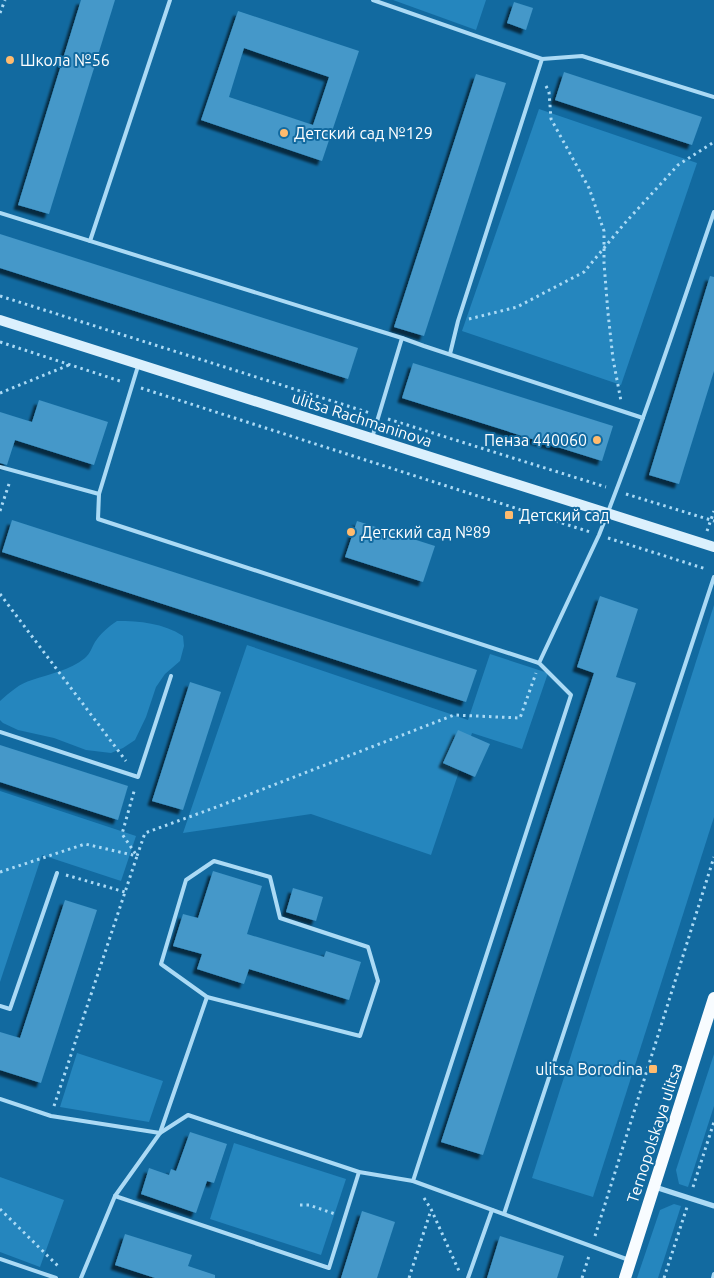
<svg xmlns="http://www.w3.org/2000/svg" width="714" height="1278" font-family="Ubuntu,sans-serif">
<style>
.green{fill:#2586be}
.building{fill:#4498c9;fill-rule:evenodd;filter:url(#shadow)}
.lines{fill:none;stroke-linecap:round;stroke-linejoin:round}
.path{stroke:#abdaf5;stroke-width:3;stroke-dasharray:2.5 4;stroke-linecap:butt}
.lane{stroke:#abdaf5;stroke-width:4}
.street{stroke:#abdaf5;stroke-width:5}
.secondary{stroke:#dbf0fd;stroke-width:10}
.primary{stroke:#f8fcff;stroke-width:12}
.poi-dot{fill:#ffbb6e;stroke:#126aa0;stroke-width:2}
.labels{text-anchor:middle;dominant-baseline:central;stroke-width:4;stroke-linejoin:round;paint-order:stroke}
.poi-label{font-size:16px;fill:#fff;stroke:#126aa0;text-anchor:start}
.street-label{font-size:16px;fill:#fff;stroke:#126aa0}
</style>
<defs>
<filter id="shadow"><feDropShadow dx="-4.5" dy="4.5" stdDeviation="1" flood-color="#0009"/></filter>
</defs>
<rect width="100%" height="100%" fill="#126aa0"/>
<g class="green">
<path d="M393,0H486L476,30Z"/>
<path d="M539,109L697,163L621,385L462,331Z"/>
<path d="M714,605V817L593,1197L532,1178Z"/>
<path d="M117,621C140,621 163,623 183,636L184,646L180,661L165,674L156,687L146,717L135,740L123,748L111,753L86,750L54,738L18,730L3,723L0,720V701C9,693 20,683 32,680C50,674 70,670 85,658C90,654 92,647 95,642C101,633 108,627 117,621Z"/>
<path d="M247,645L468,720L490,654L548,673L522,749L472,733L431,855L311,814L183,833Z"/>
<path d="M0,791L136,836L121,881L42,855L0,982Z"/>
<path d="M77,1053L163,1081L149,1122L60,1107Z"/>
<path d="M714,1054V1106L688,1187L679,1184L676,1170Z"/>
<path d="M234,1143L346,1179L321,1255L210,1219Z"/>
<path d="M0,1177L64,1200L40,1267L0,1252Z"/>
<path d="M674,1204L681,1206L658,1278H637L660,1210Z"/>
</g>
<g class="building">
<path d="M81,0H115L49,214L18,205Z"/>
<path d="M514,2L533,8L526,30L507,23Z"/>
<path d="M238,11L359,51L322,161L201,120ZM244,48L329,77L313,125L229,97Z"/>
<path d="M564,72L702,117L692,145L555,100Z"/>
<path d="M476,74L506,83L424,336L394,327Z"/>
<path d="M0,234L358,348L348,379L0,268Z"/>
<path d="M710,276L714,277V371L679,484L649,475Z"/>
<path d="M413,363L613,426L602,461L402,398Z"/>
<path d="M39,400L108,422L94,465L15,440L7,465L0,463V412L32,422Z"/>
<path d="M12,520L477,670L466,702L2,552Z"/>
<path d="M357,521L435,546L423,582L345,557Z"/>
<path d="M600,596L638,609L616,677L636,683L483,1155L441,1142L594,673L577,667Z"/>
<path d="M190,682L221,692L183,810L152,801Z"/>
<path d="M458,730L490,744L475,777L443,763Z"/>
<path d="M0,745L128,786L118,820L0,782Z"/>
<path d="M213,871L262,886L247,934L324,957L326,951L361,962L349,1000L249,969L244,984L197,969L202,954L173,946L183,914L198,918Z"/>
<path d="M293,888L323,897L316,921L286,912Z"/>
<path d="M65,900L97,910L41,1083L0,1070V1032L20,1038Z"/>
<path d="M190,1132L227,1144L214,1183L207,1181L196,1213L141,1194L149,1168L169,1175L171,1169L176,1171Z"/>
<path d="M362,1211L395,1222L377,1278H341Z"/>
<path d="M125,1234L192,1255L188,1266L215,1275V1278H155L115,1265Z"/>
<path d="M500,1236L564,1256L557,1278H487Z"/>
</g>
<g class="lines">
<g class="path">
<path d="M0,13L5,0"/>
<path d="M546,86L549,92L551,119L589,188L604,231V263L608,313L613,359L621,401"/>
<path d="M0,296L370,413"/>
<path d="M469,319L517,307L584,272L624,224L678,165L714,142"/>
<path d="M0,342L123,382"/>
<path d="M141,388L590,532"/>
<path d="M0,393L69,365"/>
<path d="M388,419L606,487"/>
<path d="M626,494L714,521"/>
<path d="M0,511L10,481"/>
<path d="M707,531L714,511"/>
<path d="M608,538L706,569"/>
<path d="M0,594L126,761"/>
<path d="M0,872L85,844L137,856L145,833L222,805L454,715L520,718L536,673"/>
<path d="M66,875L125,892"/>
<path d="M54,1106L137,856L122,834L135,788"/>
<path d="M693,1187L714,1122"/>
<path d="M424,1198L431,1209L459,1271"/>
<path d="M300,1205H309L335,1214"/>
<path d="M0,1209L58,1266"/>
<path d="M595,1236L714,857"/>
<path d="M409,1278L431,1210"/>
<path d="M582,1278L589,1256"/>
<path d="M664,1278L687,1207"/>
</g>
<g class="lane">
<path d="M373,0L542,59"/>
<path d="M0,213L402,338L372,438"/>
<path d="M90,241L170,0"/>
<path d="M402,338L424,346L643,418"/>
<path d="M450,354L458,321L542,59L582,56L714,97"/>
<path d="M0,467L99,494L138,366"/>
<path d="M99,494L98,519L539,663"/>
<path d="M0,732L138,777L171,676"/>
<path d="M214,861L270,877L280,918L368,947L378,981L360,1036L207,997L161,964L186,880Z"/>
<path d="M0,1006L10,1009L57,873"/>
<path d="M0,1099L51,1116L160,1133L188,1115L359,1172L413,1181L629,1260"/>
<path d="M413,1181L571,695L539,663L599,535C641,429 677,320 714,212"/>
<path d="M115,1196L329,1268L359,1172"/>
<path d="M504,1214L714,577"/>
<path d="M0,1259L56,1278"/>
<path d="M81,1278L115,1196L160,1133L207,997"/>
<path d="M468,1278L492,1210"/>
<path d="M713,1278L714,1274"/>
</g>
<path class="street" d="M655,1187L714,1206"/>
<path class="secondary" d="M0,320L714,547"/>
<path class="primary" d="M625,1278L714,998"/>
</g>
<g class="poi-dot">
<circle cx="10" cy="60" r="5"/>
<circle cx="284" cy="133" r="5"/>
<circle cx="597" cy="440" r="5"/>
<rect x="504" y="510" width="10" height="10" rx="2.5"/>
<circle cx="351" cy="532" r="5"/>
<rect x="648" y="1064" width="10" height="10" rx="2.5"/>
</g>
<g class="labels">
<g class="poi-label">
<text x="20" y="60">Школа №56</text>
<text x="294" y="133">Детский сад №129</text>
<text x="587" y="440" text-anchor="end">Пенза 440060</text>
<text x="519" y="515">Детский сад</text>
<text x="361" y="532">Детский сад №89</text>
<text x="643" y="1069" text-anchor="end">ulitsa Borodina</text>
</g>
<g class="street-label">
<text transform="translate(362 419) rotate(18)">ulitsa Rachmaninova</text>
<text transform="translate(654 1133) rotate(-72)">Ternopolskaya ulitsa</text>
</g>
</g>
</svg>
